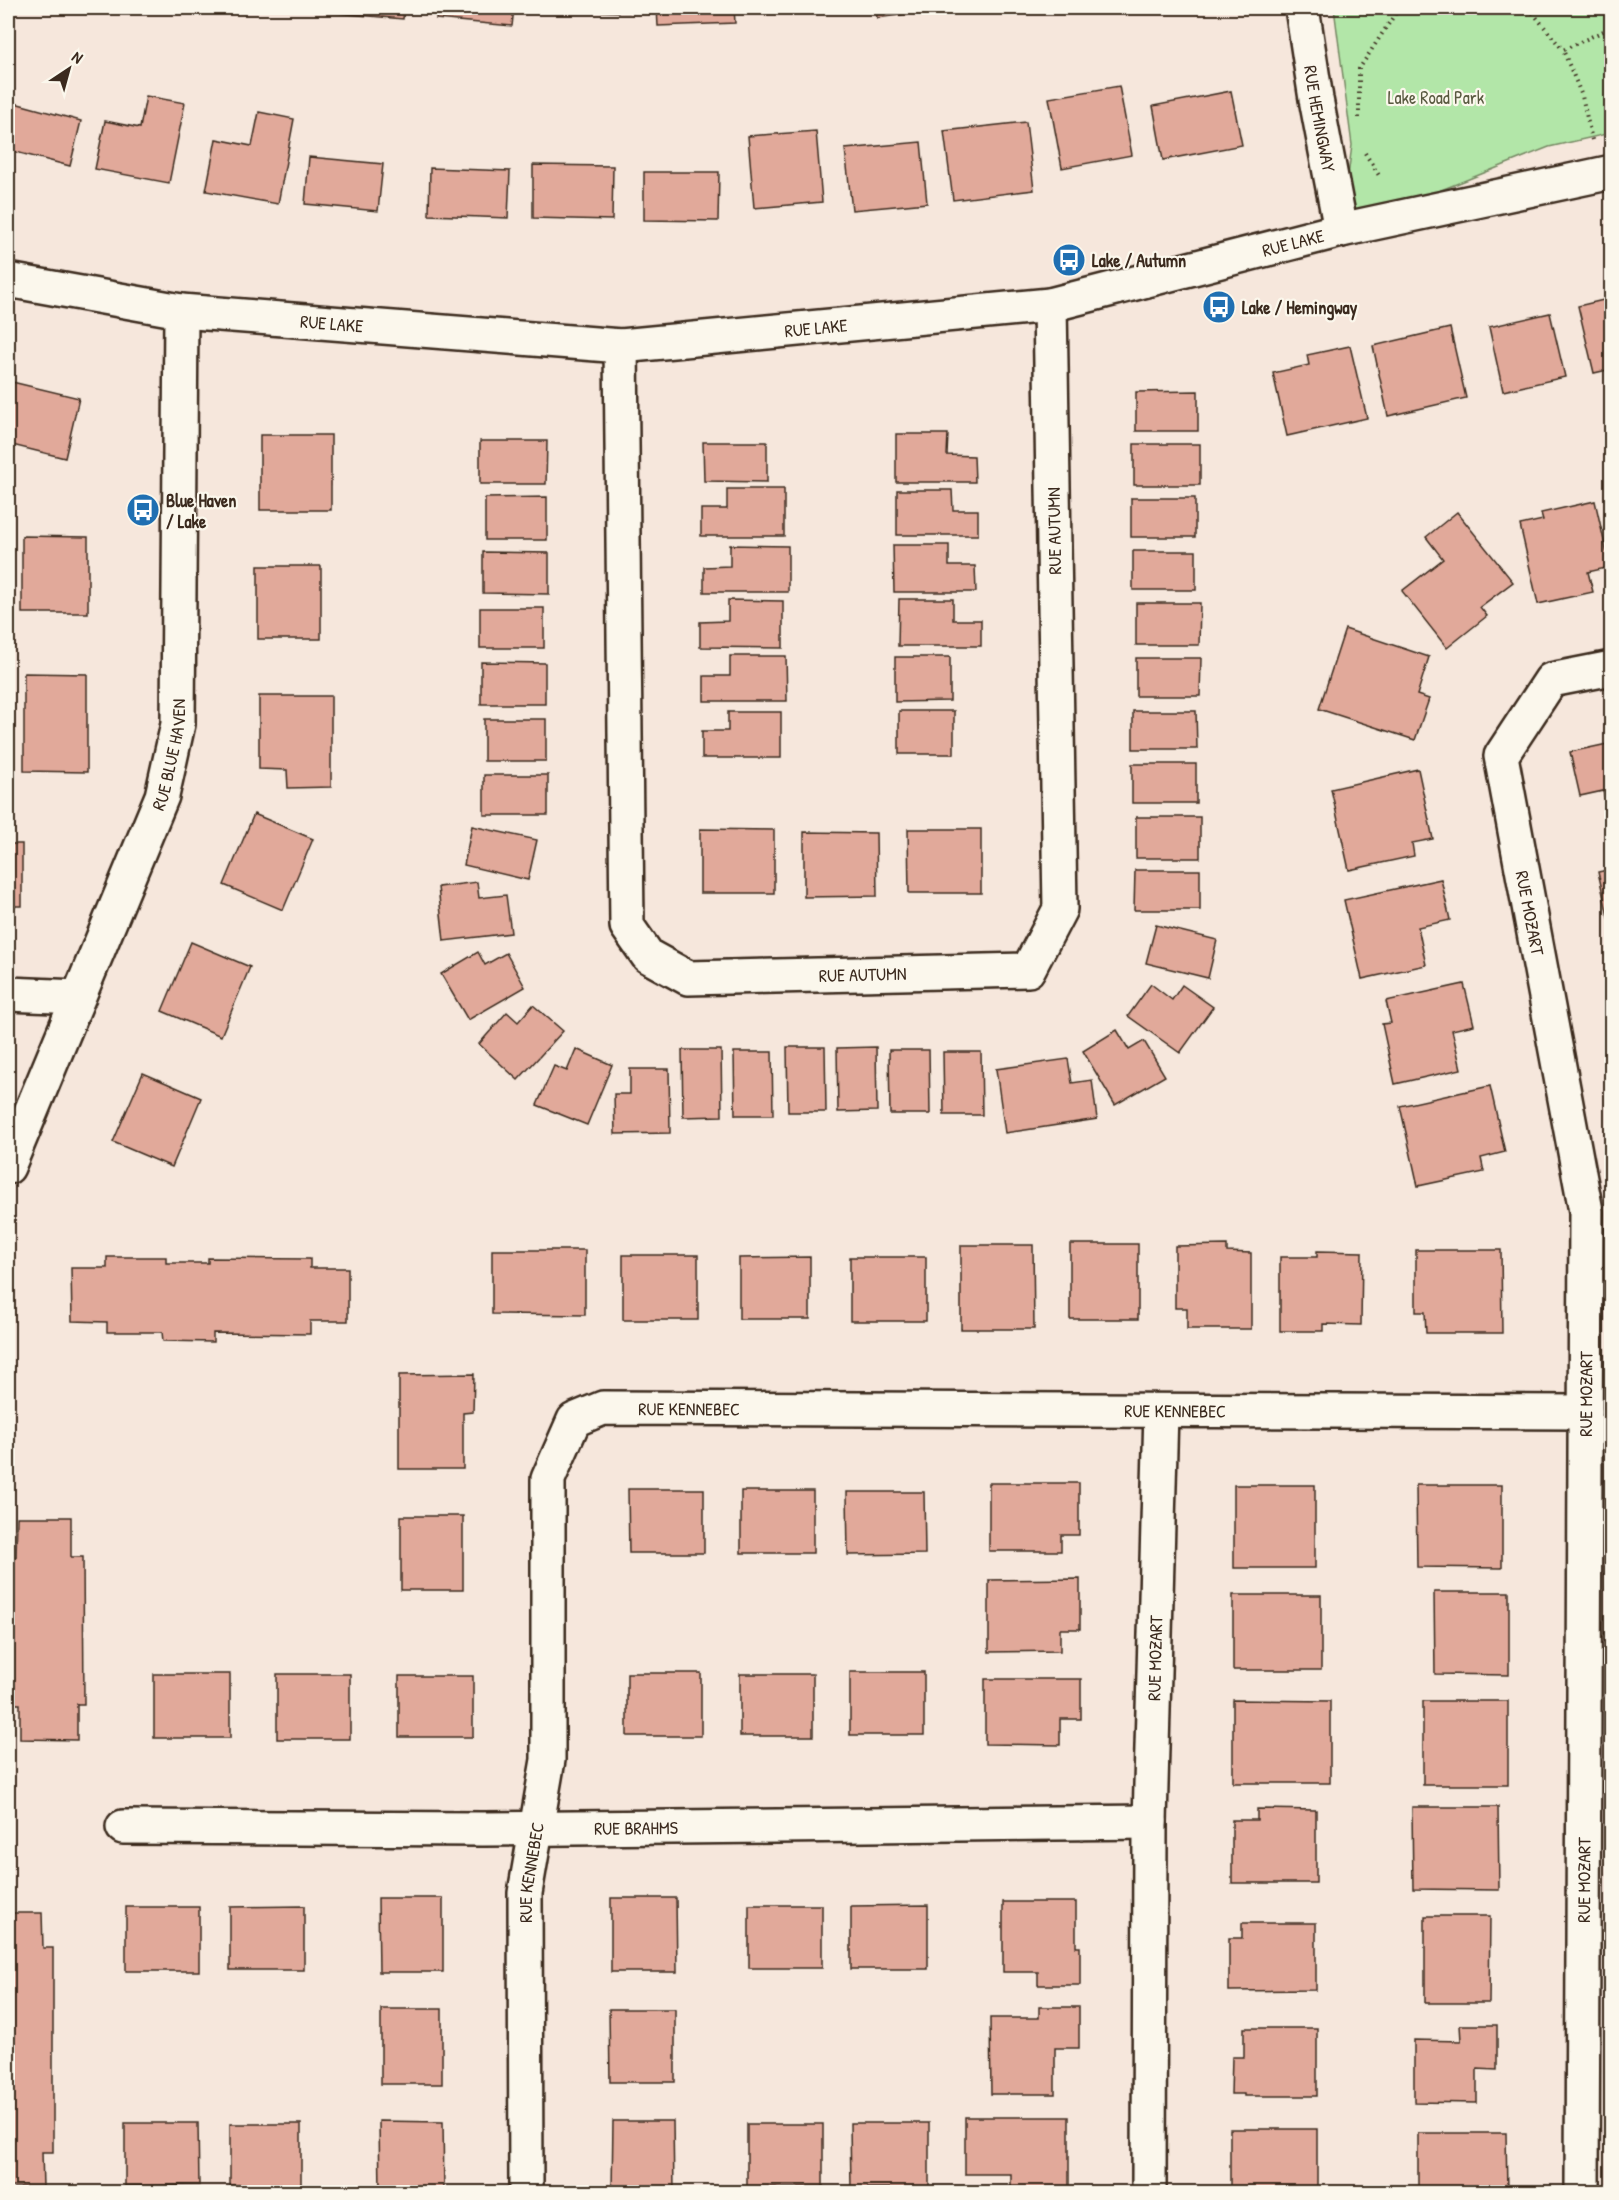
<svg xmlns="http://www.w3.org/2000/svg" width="1619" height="2200" font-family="'Patrick Hand',sans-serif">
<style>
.green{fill:#b2e6a8;stroke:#768863;stroke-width:1.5}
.building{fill:#e1a99a;stroke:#3b2a1e;stroke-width:1.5}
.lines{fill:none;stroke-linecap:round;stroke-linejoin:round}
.minor-casing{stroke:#3b2a1e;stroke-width:38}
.tertiary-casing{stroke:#3b2a1e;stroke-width:38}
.path{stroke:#3b2a1e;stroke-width:4;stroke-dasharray:1.5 4.5;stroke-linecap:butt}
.minor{stroke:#fbf7ec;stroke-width:33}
.tertiary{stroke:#fbf7ec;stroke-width:33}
.labels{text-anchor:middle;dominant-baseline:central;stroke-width:4.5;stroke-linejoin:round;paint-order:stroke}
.park-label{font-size:18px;fill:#595940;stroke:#fbf7ec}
.street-label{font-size:18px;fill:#3b2a1e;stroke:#fbf7ec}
.poi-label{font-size:18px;font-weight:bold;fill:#3b2a1e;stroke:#fbf7ec;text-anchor:start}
</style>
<rect width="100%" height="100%" fill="#f6e7dc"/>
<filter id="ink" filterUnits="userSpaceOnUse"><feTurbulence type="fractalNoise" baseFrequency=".0167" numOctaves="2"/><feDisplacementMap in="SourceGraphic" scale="12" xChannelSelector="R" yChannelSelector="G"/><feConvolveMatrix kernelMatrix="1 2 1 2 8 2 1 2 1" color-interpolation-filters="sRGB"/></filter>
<g filter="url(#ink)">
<path class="green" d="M1334,8H1611V133L1549,147L1341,230L1352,145Z"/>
<g class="building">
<path d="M325,8H404L403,19L325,12Z"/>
<path d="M437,8H514L512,26L436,19Z"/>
<path d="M549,8H629V12L549,10Z"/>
<path d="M657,8H734L735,23L658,26Z"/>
<path d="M876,8H953L877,18Z"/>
<path d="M1119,86L1132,155L1062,168L1049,98Z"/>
<path d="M1231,91L1242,145L1163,160L1153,106Z"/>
<path d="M146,96L185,103L169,183L95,169L105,121L140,128Z"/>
<path d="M11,102L81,121L70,166L8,150V116Z"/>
<path d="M259,112L294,119L278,204L206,191L216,139L252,146Z"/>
<path d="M1026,122L1034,190L953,200L944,131Z"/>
<path d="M816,131L822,202L754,208L748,136Z"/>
<path d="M921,142L927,203L852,210L845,149Z"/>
<path d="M309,157L383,164L378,211L305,204Z"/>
<path d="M533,165L613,166L612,220L533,218Z"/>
<path d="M430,168L510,171L508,218L429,215Z"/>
<path d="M644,172H719L718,221L644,220Z"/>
<path d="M1612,298V369L1594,373L1578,306Z"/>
<path d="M1550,313L1565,377L1503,391L1489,327Z"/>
<path d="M1450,328L1466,398L1388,416L1373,346Z"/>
<path d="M1350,346L1367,418L1287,436L1273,373L1309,365L1307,355Z"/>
<path d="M8,381L79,398L65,458L8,444Z"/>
<path d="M1198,391V431H1136V392Z"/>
<path d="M896,434H948L947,455L974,456L975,482H896Z"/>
<rect x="260" y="435" width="71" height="75"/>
<path d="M480,441H547L546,484H480Z"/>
<path d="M703,442H767V482L704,481Z"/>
<rect x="1134" y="444" width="66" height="41"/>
<path d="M727,489H784V536H701V509H727Z"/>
<path d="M897,490H952L953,510H978V535H897Z"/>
<path d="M547,497V540H485V498Z"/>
<rect x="1131" y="498" width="64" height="39"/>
<path d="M1595,501L1610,567L1588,572L1593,592L1538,604L1520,525L1543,520L1541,513Z"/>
<path d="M1457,512L1513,582L1480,607L1487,616L1447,648L1402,591L1443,559L1426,537Z"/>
<path d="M22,536L88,537V613H22Z"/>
<path d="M730,545L788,546V592H704V567L730,566Z"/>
<path d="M893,545H949V566H975L976,592H894Z"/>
<rect x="1133" y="551" width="63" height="39"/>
<path d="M483,552L549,553V594L483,593Z"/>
<rect x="258" y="566" width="63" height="73"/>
<path d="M899,599H953V620H981V646H898Z"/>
<path d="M728,600L783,601V648L700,647V622L728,621Z"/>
<path d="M1136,603H1200L1199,645H1136Z"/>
<rect x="480" y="608" width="64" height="40"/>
<path d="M1345,629L1429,657L1417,695L1429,699L1415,740L1319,709Z"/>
<path d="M730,656H786L787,701H704V676H730Z"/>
<path d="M895,657H950V701L895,702Z"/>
<path d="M1136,658H1201L1200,696H1136Z"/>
<path d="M481,662L545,663V704H481Z"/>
<path d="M24,673L87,674V772L24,771Z"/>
<path d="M259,696H331V787L288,788L287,770L259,769Z"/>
<rect x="899" y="711" width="55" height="43"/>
<path d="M1133,711H1196L1197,749H1133Z"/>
<path d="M728,712H781V758H702V731H728Z"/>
<rect x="484" y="719" width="62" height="42"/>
<path d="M1612,743V828L1603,791L1580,796L1570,752Z"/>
<rect x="1132" y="764" width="64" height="39"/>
<path d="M1418,769L1433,839L1412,843L1414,856L1349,870L1331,789Z"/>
<rect x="484" y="775" width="64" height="40"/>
<path d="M254,814L313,839L283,910L224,885Z"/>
<rect x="1136" y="817" width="64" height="41"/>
<path d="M472,826L537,840L528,880L464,865Z"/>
<path d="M700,829L774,830V893H700Z"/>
<path d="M908,829H981V893H909Z"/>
<path d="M804,832L876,833L877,896L804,897Z"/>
<rect x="8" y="844" width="14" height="62"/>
<path d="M1612,869V934L1598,872Z"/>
<path d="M1135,870H1200V910H1134Z"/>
<path d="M1441,879L1450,920L1418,927L1426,965L1362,979L1344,900Z"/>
<path d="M477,882L479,898L506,895L511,933L444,941L438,887Z"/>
<path d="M1156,925L1217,940L1208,978L1146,963Z"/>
<path d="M191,942L250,967L221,1036L162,1011Z"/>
<path d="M478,952L485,965L506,953L525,987L468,1020L441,974Z"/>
<path d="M1151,984L1172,1000L1182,985L1213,1007L1180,1053L1128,1016Z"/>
<path d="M1464,984L1474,1025L1452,1030L1461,1069L1395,1084L1382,1024L1391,1023L1386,1001Z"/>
<path d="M533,1005L563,1031L518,1080L479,1044L507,1012L518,1022Z"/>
<path d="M1117,1030L1129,1050L1144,1041L1165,1076L1115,1105L1083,1051Z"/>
<path d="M787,1047H825L826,1112H788Z"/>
<path d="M876,1047L877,1111L838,1112L837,1048Z"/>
<path d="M576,1049L612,1065L587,1125L537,1105L554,1066L567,1071Z"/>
<path d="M682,1050H721L722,1116L683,1117Z"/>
<path d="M889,1050H929L930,1114H890Z"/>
<path d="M734,1052H772L773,1115H735Z"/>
<path d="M943,1052H981L982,1115H944Z"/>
<path d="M1068,1059L1072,1083L1092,1080L1097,1119L1005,1133L996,1069Z"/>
<path d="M630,1069H669L670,1133L615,1134L614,1094H630Z"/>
<path d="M143,1073L201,1098L172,1167L113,1142Z"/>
<path d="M1490,1086L1505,1152L1481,1158L1484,1172L1418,1186L1400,1106Z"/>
<rect x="1070" y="1244" width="68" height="75"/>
<path d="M961,1245H1033L1034,1329H961Z"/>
<path d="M1227,1245V1252L1251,1253V1329H1187V1308H1175V1246Z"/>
<path d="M492,1250H585V1315L492,1314Z"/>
<path d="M1416,1250H1501L1502,1333H1426L1425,1312H1416Z"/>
<path d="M1317,1251L1362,1252L1361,1325L1323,1324V1331H1280V1257H1317Z"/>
<rect x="623" y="1255" width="75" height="65"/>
<path d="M107,1257H166V1263H208V1258L310,1259V1268H348V1321H310V1334L213,1333V1342L163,1341L162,1332H107V1322L72,1321L71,1268H107Z"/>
<path d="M810,1257V1319H739V1258Z"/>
<rect x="850" y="1257" width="76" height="64"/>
<path d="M474,1374L473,1412L463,1413V1469H399V1375Z"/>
<path d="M989,1483H1079V1535H1061V1551H989Z"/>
<rect x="1234" y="1485" width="81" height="83"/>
<path d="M1416,1485H1502V1568L1417,1567Z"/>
<path d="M628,1489H704V1553H629Z"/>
<rect x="741" y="1491" width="72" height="62"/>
<path d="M847,1492H924L925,1554L848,1555Z"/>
<rect x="401" y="1516" width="62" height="74"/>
<path d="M17,1517H71V1557H83L84,1704H77V1740L20,1739V1704H9V1557H16Z"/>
<path d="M1080,1579V1629H1060V1651L989,1652V1580Z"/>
<path d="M1434,1592H1509V1675L1435,1674Z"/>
<rect x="1233" y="1595" width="88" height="75"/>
<rect x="850" y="1672" width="74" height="63"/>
<rect x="627" y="1673" width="74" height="63"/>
<rect x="154" y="1674" width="76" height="64"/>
<rect x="277" y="1674" width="73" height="65"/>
<rect x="740" y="1674" width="73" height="62"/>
<rect x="399" y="1676" width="74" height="61"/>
<path d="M985,1679H1081V1719H1060V1745L985,1744Z"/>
<path d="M1233,1700L1330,1701V1783H1233Z"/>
<rect x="1423" y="1701" width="85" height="84"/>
<path d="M1412,1807H1498L1499,1890L1413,1889Z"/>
<path d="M1257,1809L1316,1810V1883H1232V1820H1257Z"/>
<path d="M378,1898H443V1972H379Z"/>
<path d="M611,1898H676L677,1972H611Z"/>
<path d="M1003,1902H1076V1947H1080V1985H1038V1972H1003Z"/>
<rect x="749" y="1905" width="73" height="63"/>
<path d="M928,1905V1969H851V1906Z"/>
<path d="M304,1906V1970H230V1907Z"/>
<rect x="126" y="1907" width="73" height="64"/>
<path d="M8,1913H42L43,1948H53V2152H42L43,2187H8Z"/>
<path d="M1425,1916H1490L1489,2003H1425Z"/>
<path d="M1242,1923H1316V1990L1229,1991V1938H1242Z"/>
<path d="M1039,2007H1079V2048H1055V2094H991L990,2018H1039Z"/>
<rect x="381" y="2009" width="61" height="75"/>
<path d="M609,2009H675V2082H610Z"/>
<path d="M1460,2025H1497V2070L1477,2069V2103L1414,2102V2040L1461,2041Z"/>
<path d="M1244,2028H1317V2096H1244V2094H1231L1232,2057H1244Z"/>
<path d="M965,2117H1069V2192H1011V2174H965Z"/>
<path d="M379,2121L443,2122L444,2192H380Z"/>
<path d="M613,2121H673L674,2192H612Z"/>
<path d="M125,2123H198L199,2185L125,2186Z"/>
<path d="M850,2123H929V2188H851Z"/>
<path d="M230,2124H301V2186L230,2185Z"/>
<rect x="747" y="2124" width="76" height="63"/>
<rect x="1230" y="2129" width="87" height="63"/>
<path d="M1418,2133H1506L1507,2192H1418Z"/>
</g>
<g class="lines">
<g class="minor-casing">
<g id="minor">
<path id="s1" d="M1302,8L1316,99L1341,230"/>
<path id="s2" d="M621,346L627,926L648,956L688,978L1028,970L1060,909L1050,305"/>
<path d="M8,994L78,997"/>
<path id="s3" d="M8,1167L162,796L178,724L181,311"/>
<path id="s4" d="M123,1827L483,1829L1150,1822"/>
<path id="s5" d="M526,2192L525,1893L548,1760V1479L574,1420L603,1408L1585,1412"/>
<path id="s6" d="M1149,2192L1150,1822L1161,1411"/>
<path id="s7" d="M1582,2192L1586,1211L1501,756L1551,680L1612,668"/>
</g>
</g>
<g class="tertiary-casing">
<g id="tertiary">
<path id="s8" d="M8,280L181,311L621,346L1050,305L1341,230L1612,172"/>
</g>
</g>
<g class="path">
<path d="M1529,8L1563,50"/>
<path d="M1359,118V69L1399,8"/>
<path d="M1592,140L1582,96L1563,50L1612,27"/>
<path d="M1365,153L1380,177"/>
</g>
<use href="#minor" class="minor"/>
<use href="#tertiary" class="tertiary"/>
</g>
</g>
<defs>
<g id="bus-disc" transform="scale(1.725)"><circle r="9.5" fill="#1f6fb2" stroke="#fbf7ec"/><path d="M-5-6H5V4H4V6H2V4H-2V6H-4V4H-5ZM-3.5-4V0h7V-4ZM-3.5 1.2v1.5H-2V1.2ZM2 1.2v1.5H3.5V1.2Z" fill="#fff"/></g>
</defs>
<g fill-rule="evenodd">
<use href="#bus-disc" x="1069" y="260"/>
<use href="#bus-disc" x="1219" y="307"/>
<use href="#bus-disc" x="143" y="510"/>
</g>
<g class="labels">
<g class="park-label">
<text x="1436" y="97">Lake Road Park</text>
</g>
<g class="street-label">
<text stroke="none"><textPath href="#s1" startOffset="112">RUE HEMINGWAY</textPath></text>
<text stroke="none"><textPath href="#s8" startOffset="1299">RUE LAKE</textPath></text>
<text stroke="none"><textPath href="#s8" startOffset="327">RUE LAKE</textPath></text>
<text stroke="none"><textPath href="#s8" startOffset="813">RUE LAKE</textPath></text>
<text transform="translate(1054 531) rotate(-91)">RUE AUTUMN</text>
<text stroke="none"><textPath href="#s3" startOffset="444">RUE BLUE HAVEN</textPath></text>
<text transform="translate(1530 913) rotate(79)">RUE MOZART</text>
<text stroke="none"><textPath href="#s2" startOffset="837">RUE AUTUMN</textPath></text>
<text stroke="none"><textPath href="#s7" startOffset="798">RUE MOZART</textPath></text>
<text stroke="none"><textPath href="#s5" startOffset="897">RUE KENNEBEC</textPath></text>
<text stroke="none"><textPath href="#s5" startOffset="1383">RUE KENNEBEC</textPath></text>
<text stroke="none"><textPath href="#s6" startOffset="534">RUE MOZART</textPath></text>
<text stroke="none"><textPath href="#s4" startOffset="513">RUE BRAHMS</textPath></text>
<text stroke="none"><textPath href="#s5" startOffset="320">RUE KENNEBEC</textPath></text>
<text stroke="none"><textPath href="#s7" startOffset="312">RUE MOZART</textPath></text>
</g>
<g class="poi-label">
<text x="1092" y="260">Lake / Autumn</text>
<text x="1242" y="307">Lake / Hemingway</text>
<text x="166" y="500">Blue Haven<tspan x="166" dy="21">/ Lake</tspan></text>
</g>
</g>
<rect width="1619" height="2200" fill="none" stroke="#fbf7ec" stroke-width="30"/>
<rect x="15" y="15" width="1589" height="2170" fill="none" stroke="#3b2a1e" stroke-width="2" filter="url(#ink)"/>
<g transform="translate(69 69) rotate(36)" stroke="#fbf7ec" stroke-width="4.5" paint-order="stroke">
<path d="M0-4.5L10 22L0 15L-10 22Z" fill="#3b2a1e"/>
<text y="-9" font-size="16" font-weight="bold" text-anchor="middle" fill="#3b2a1e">N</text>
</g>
</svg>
